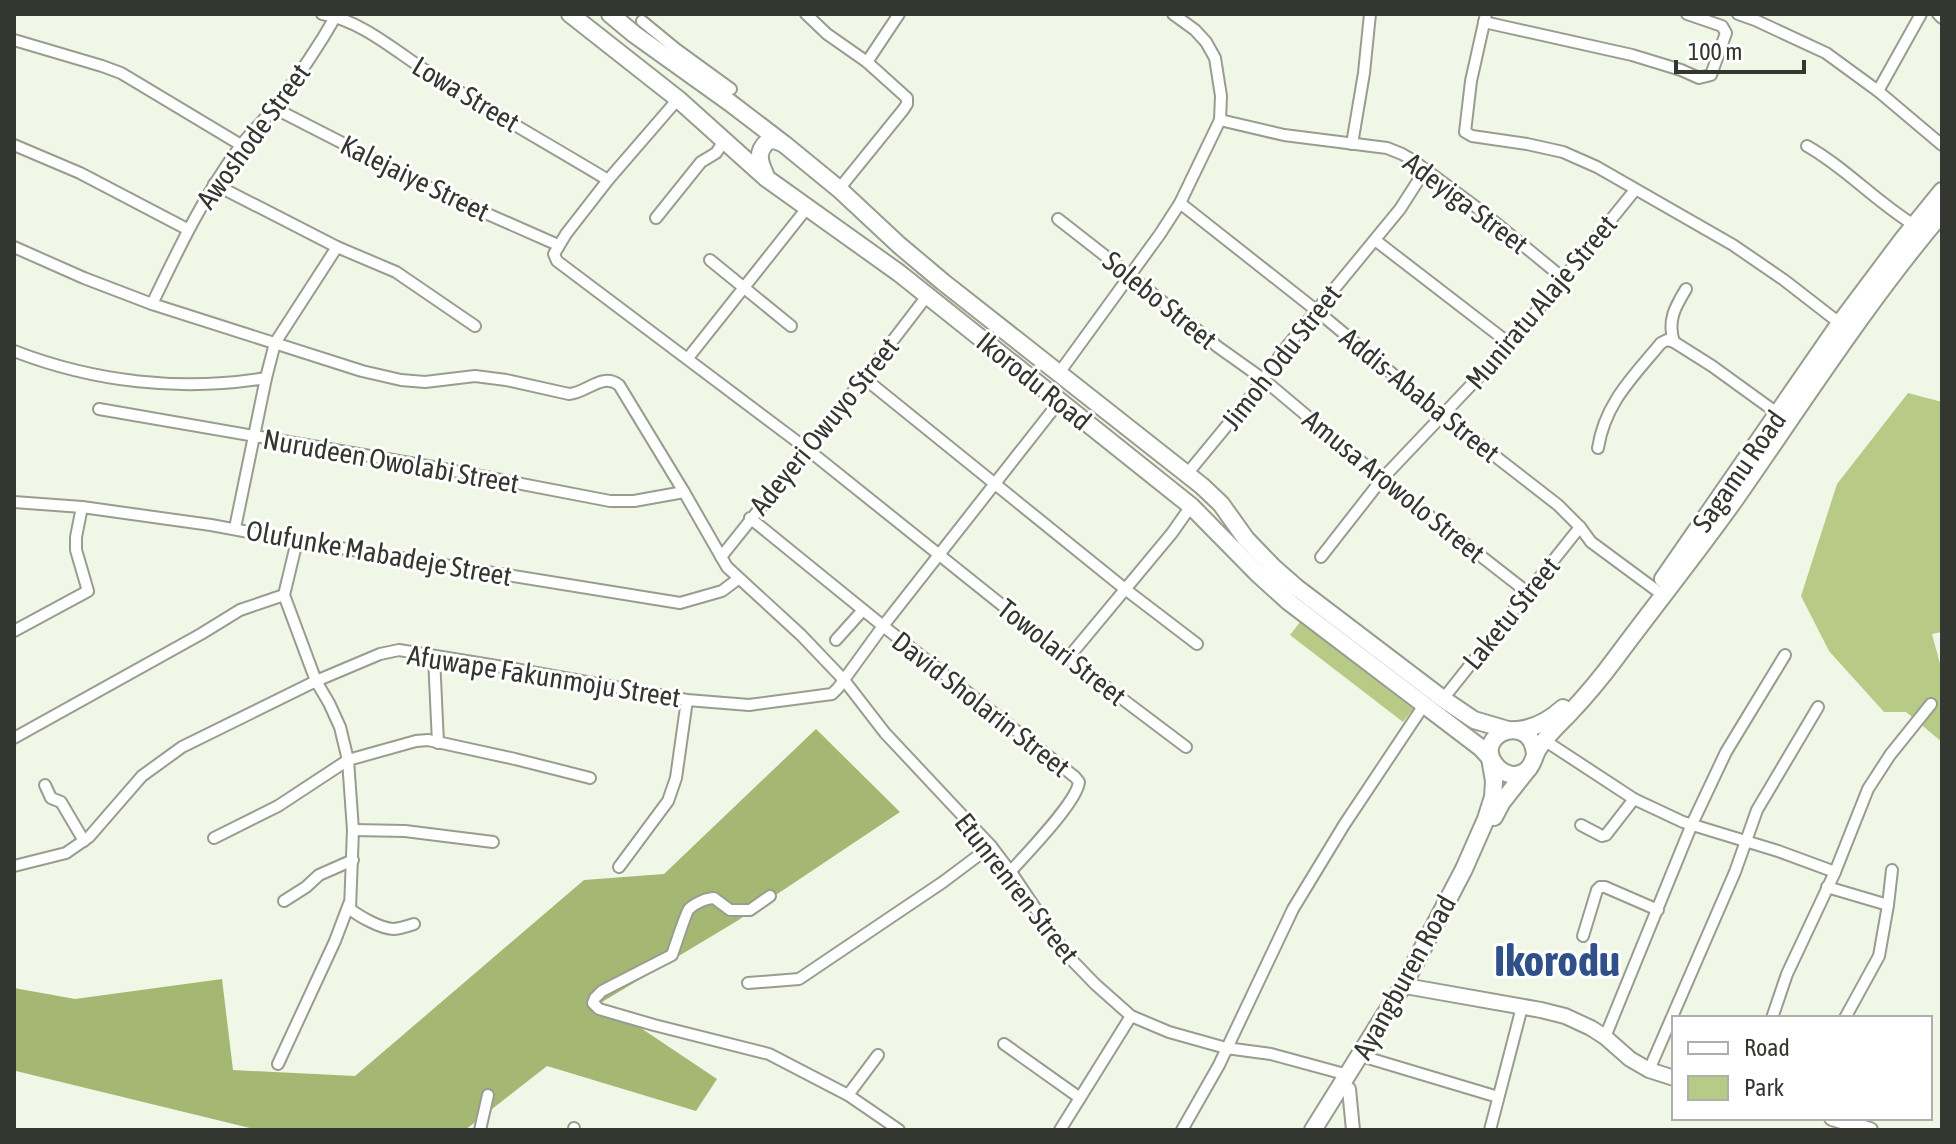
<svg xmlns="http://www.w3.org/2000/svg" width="1956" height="1144" font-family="'Asap Condensed',sans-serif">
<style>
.green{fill:#b7cb87}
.forest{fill:#a4b873}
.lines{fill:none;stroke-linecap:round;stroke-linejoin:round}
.minor-casing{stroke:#989d8f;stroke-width:14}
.tertiary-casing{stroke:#989d8f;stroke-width:16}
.secondary-casing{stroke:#989d8f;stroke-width:18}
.primary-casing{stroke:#989d8f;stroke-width:20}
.trunk-casing{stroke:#989d8f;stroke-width:20}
.minor{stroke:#fff;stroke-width:10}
.tertiary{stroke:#fff;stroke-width:12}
.secondary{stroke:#fff;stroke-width:14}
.primary{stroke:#fff;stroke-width:16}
.trunk{stroke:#fff;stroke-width:16}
.labels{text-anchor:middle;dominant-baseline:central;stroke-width:6;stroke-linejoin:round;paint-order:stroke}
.street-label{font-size:28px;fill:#343630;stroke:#fff}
.town-label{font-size:44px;font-weight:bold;fill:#2f5088;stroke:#fff}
</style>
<rect width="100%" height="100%" fill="#f1f7e7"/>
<g class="green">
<path d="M1908,393L1942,402V632L1932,634L1942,671V742L1906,712H1884L1829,651L1801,596L1837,484Z"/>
<path d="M1300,622L1413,709L1403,722L1290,635Z"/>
</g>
<path class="forest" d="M816,729L900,812L737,921L602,1002L717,1079L696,1111L547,1066L465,1130H258L16,1071L14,1073V988L75,999L222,979L233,1070L355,1076L584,880L664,874Z"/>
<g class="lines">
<g class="minor-casing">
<g id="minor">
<path d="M322,14C362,20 400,55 434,76C491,112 550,145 608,180"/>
<path d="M806,14L827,34L867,62L907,98V104L903,110L839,189"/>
<path d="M1486,14L1471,81L1465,132L1472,136L1527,144L1563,152L1597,167L1733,245L1784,280L1842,325"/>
<path d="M1738,14L1755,20L1826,53L1878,91L1942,145"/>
<path d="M1938,14L1942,18"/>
<path d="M642,21L676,49L731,89"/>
<path d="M1484,22L1632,55L1681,70L1699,78L1711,75L1726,33L1722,26L1687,14"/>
<path d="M14,40L102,66L121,73L241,145"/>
<path d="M867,62L899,14"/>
<path d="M1878,91L1921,14"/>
<path d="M678,99L608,180L566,234L554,254L557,261L807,449L1068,658L1186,747"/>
<path d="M274,108L440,193L558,245"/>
<path d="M1220,120L1284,135L1387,148L1402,154L1414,161L1480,210L1563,278"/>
<path d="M1352,144L1364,73L1370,14"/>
<path d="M14,145L80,173L187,229"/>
<path d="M1807,146C1846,168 1876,202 1914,225"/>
<path d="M214,184L337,247L396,272L475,326"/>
<path d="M1180,203L1317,311L1442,415L1558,505L1580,527L1591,542L1656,590"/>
<path d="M656,218L701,162L716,153L724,141"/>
<path d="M1058,219L1131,276L1218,347L1263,379L1382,479L1527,592"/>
<path d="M1375,240L1510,344"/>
<path d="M14,247L84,278L152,304L362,371L401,380L425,382L475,376L506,380L569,394C587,393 602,372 619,385L684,492L727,567L801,635L844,680L885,733L991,846L1013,875L1066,954L1095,984L1131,1016L1169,1032L1226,1048L1271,1054L1348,1075"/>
<path d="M710,260L791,326"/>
<path d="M152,304C178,250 203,197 239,148C250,133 264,121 275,106C298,77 319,46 337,14"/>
<path d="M1674,342C1667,321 1675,307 1686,289"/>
<path d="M14,351C94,382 181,392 266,378"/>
<path d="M688,358L807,208"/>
<path d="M1059,373L1160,234L1180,203L1220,120L1221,96L1215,58L1206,42L1195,30L1173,14"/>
<path d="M864,378L1125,589L1197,644"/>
<path d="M99,409L439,468L610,501H634L684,492"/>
<path d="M1598,448C1605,403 1633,377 1661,343L1667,340L1674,342L1712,366L1777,413"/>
<path d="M1187,474L1248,400L1284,350L1400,209L1425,170"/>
<path d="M14,502L82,507L211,525L297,541L680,603L722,591L738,579"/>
<path d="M750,518L883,626L1075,777L1079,782C1077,802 1026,854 1010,872"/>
<path d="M235,528L266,378L275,343L337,247"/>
<path d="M297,541L284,595L316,681L329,703L340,727L348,760L353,830L350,909C360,917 380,928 393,929C399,929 408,926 414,924"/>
<path d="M721,557L864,378L927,296"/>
<path d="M1321,557L1382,479L1510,344L1635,190"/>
<path d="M14,631L88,591L76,550V537L82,507"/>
<path d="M836,640L863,610"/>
<path d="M434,657L438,743"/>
<path d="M1068,658L1172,533L1191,506"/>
<path d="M1443,699L1580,527"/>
<path d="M14,738L201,634L240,610L284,595"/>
<path d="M1544,740L1634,799L1683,822L1778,851L1835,872"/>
<path d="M45,785L51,798L61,802L84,841"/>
<path d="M1581,825L1602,836L1606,835L1634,799"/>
<path d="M353,830L405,831L493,842"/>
<path d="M214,838L278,806L348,760L416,741L428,740L515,759L590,778"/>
<path d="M14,866L66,853L89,837L142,776L182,747L316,681L380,654L399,650L509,668L687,700L749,705L832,694L838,688L883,626L1059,402"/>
<path d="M619,867L668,801L676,778L687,700"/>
<path d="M1827,887L1888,905"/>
<path d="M770,896L750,910H730L714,898C707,898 695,903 689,909C686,912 675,947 672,955L602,991L595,998L593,1003L599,1009L654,1025L769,1054L848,1095L899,1130"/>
<path d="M284,901L306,887L319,875L353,860"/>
<path d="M1583,936L1597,890L1600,887H1605L1658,910"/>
<path d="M748,983L799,979L943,882L991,846"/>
<path d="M1772,1018L1787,974L1835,872L1868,789L1890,755L1931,704"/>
<path d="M1845,1018L1879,956L1888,905L1892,870"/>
<path d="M1605,1037L1692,824L1726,752L1785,655"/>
<path d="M1004,1044L1080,1098"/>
<path d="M1368,1058L1498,1097"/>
<path d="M278,1064L335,941L349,904"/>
<path d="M1649,1070L1735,872L1757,810L1818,707"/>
<path d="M848,1095L878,1055"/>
<path d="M480,1130L488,1095"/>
<path d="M574,1130V1128"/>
<path d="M1060,1130L1131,1016"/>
<path d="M1182,1130L1219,1065L1293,909L1344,825L1424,705"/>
<path d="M1490,1130L1522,1007"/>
</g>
</g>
<g class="tertiary-casing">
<path id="tertiary" d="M1349,1089L1353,1130"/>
</g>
<g class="secondary-casing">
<g id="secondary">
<path d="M1411,987L1541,1010L1565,1016L1591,1028L1605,1037L1630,1059L1649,1070L1674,1078"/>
<path d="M1832,1118L1870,1130"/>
</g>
</g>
<g class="primary-casing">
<g id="primary">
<path d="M1494,817L1502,802L1528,769"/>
<path d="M1313,1130L1404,984L1464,869L1486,819L1493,797L1494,781L1490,758"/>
</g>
</g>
<g class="trunk-casing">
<g id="trunk">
<path d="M570,14L678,99L766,178L899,273L1191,506L1257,573L1289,602L1481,748L1490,758"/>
<path d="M610,14L634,34L729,102L784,144L839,189L899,245L943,282L1202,486L1221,504L1246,539L1273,567L1297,588L1443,699L1474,720L1508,730"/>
<path d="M765,174C759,161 756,152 768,141L774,140L782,143"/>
<path d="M1663,579L1840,323L1903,239L1942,191"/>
<path d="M1518,730C1536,728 1550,720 1563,708"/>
<path d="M1535,754C1531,711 1474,734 1494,763C1502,775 1518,780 1529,768C1533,763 1534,757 1537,751C1545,737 1557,726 1568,715C1585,697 1601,678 1615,659C1655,605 1697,553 1736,498C1803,402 1866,303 1942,213"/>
</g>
</g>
<use href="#minor" class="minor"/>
<use href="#tertiary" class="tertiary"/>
<use href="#secondary" class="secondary"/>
<use href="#primary" class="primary"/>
<use href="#trunk" class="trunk"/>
</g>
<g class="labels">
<g class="street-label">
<text transform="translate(466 94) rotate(31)">Lowa Street</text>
<text transform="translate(253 136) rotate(-54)">Awoshode Street</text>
<text transform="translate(415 178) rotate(26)">Kalejaiye Street</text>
<text transform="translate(1466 203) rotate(37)">Adeyiga Street</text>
<text transform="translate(1160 300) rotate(39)">Solebo Street</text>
<text transform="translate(1541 302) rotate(-50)">Muniratu Alaje Street</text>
<text transform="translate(1281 357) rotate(-52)">Jimoh Odu Street</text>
<text transform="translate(1034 381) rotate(39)">Ikorodu Road</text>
<text transform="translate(1420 395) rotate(39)">Addis-Ababa Street</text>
<text transform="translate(824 426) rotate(-51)">Adeyeri Owuyo Street</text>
<text transform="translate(391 461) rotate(10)">Nurudeen Owolabi Street</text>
<text transform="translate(1739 471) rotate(-55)">Sagamu Road</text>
<text transform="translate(1394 486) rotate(39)">Amusa Arowolo Street</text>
<text transform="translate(379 553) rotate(10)">Olufunke Mabadeje Street</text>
<text transform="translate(1511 613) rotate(-51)">Laketu Street</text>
<text transform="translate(1062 652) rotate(38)">Towolari Street</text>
<text transform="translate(544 676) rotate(9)">Afuwape Fakunmoju Street</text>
<text transform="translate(981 704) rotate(38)">David Sholarin Street</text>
<text transform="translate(1017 888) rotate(52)">Etunrenren Street</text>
<text transform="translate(1404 977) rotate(-61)">Ayangburen Road</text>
</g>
<g class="town-label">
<text x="1557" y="960">Ikorodu</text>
</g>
</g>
<rect width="1956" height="1144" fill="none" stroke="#343630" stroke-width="32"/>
<rect x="1672" y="1016" width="260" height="104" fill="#ffffff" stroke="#aeafac" stroke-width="2"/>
<rect x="1688" y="1042" width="40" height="12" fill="#ffffff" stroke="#aeafac" stroke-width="2"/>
<text x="1744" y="1056" font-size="24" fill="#343630">Road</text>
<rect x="1688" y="1076" width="40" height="24" fill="#b7cb87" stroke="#aeafac" stroke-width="2"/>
<text x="1744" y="1096" font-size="24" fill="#343630">Park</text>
<path d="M1676 60v12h128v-12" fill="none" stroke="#343630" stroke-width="4"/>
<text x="1688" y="60" font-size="24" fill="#343630" stroke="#ffffff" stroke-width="6" paint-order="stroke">100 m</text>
</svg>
